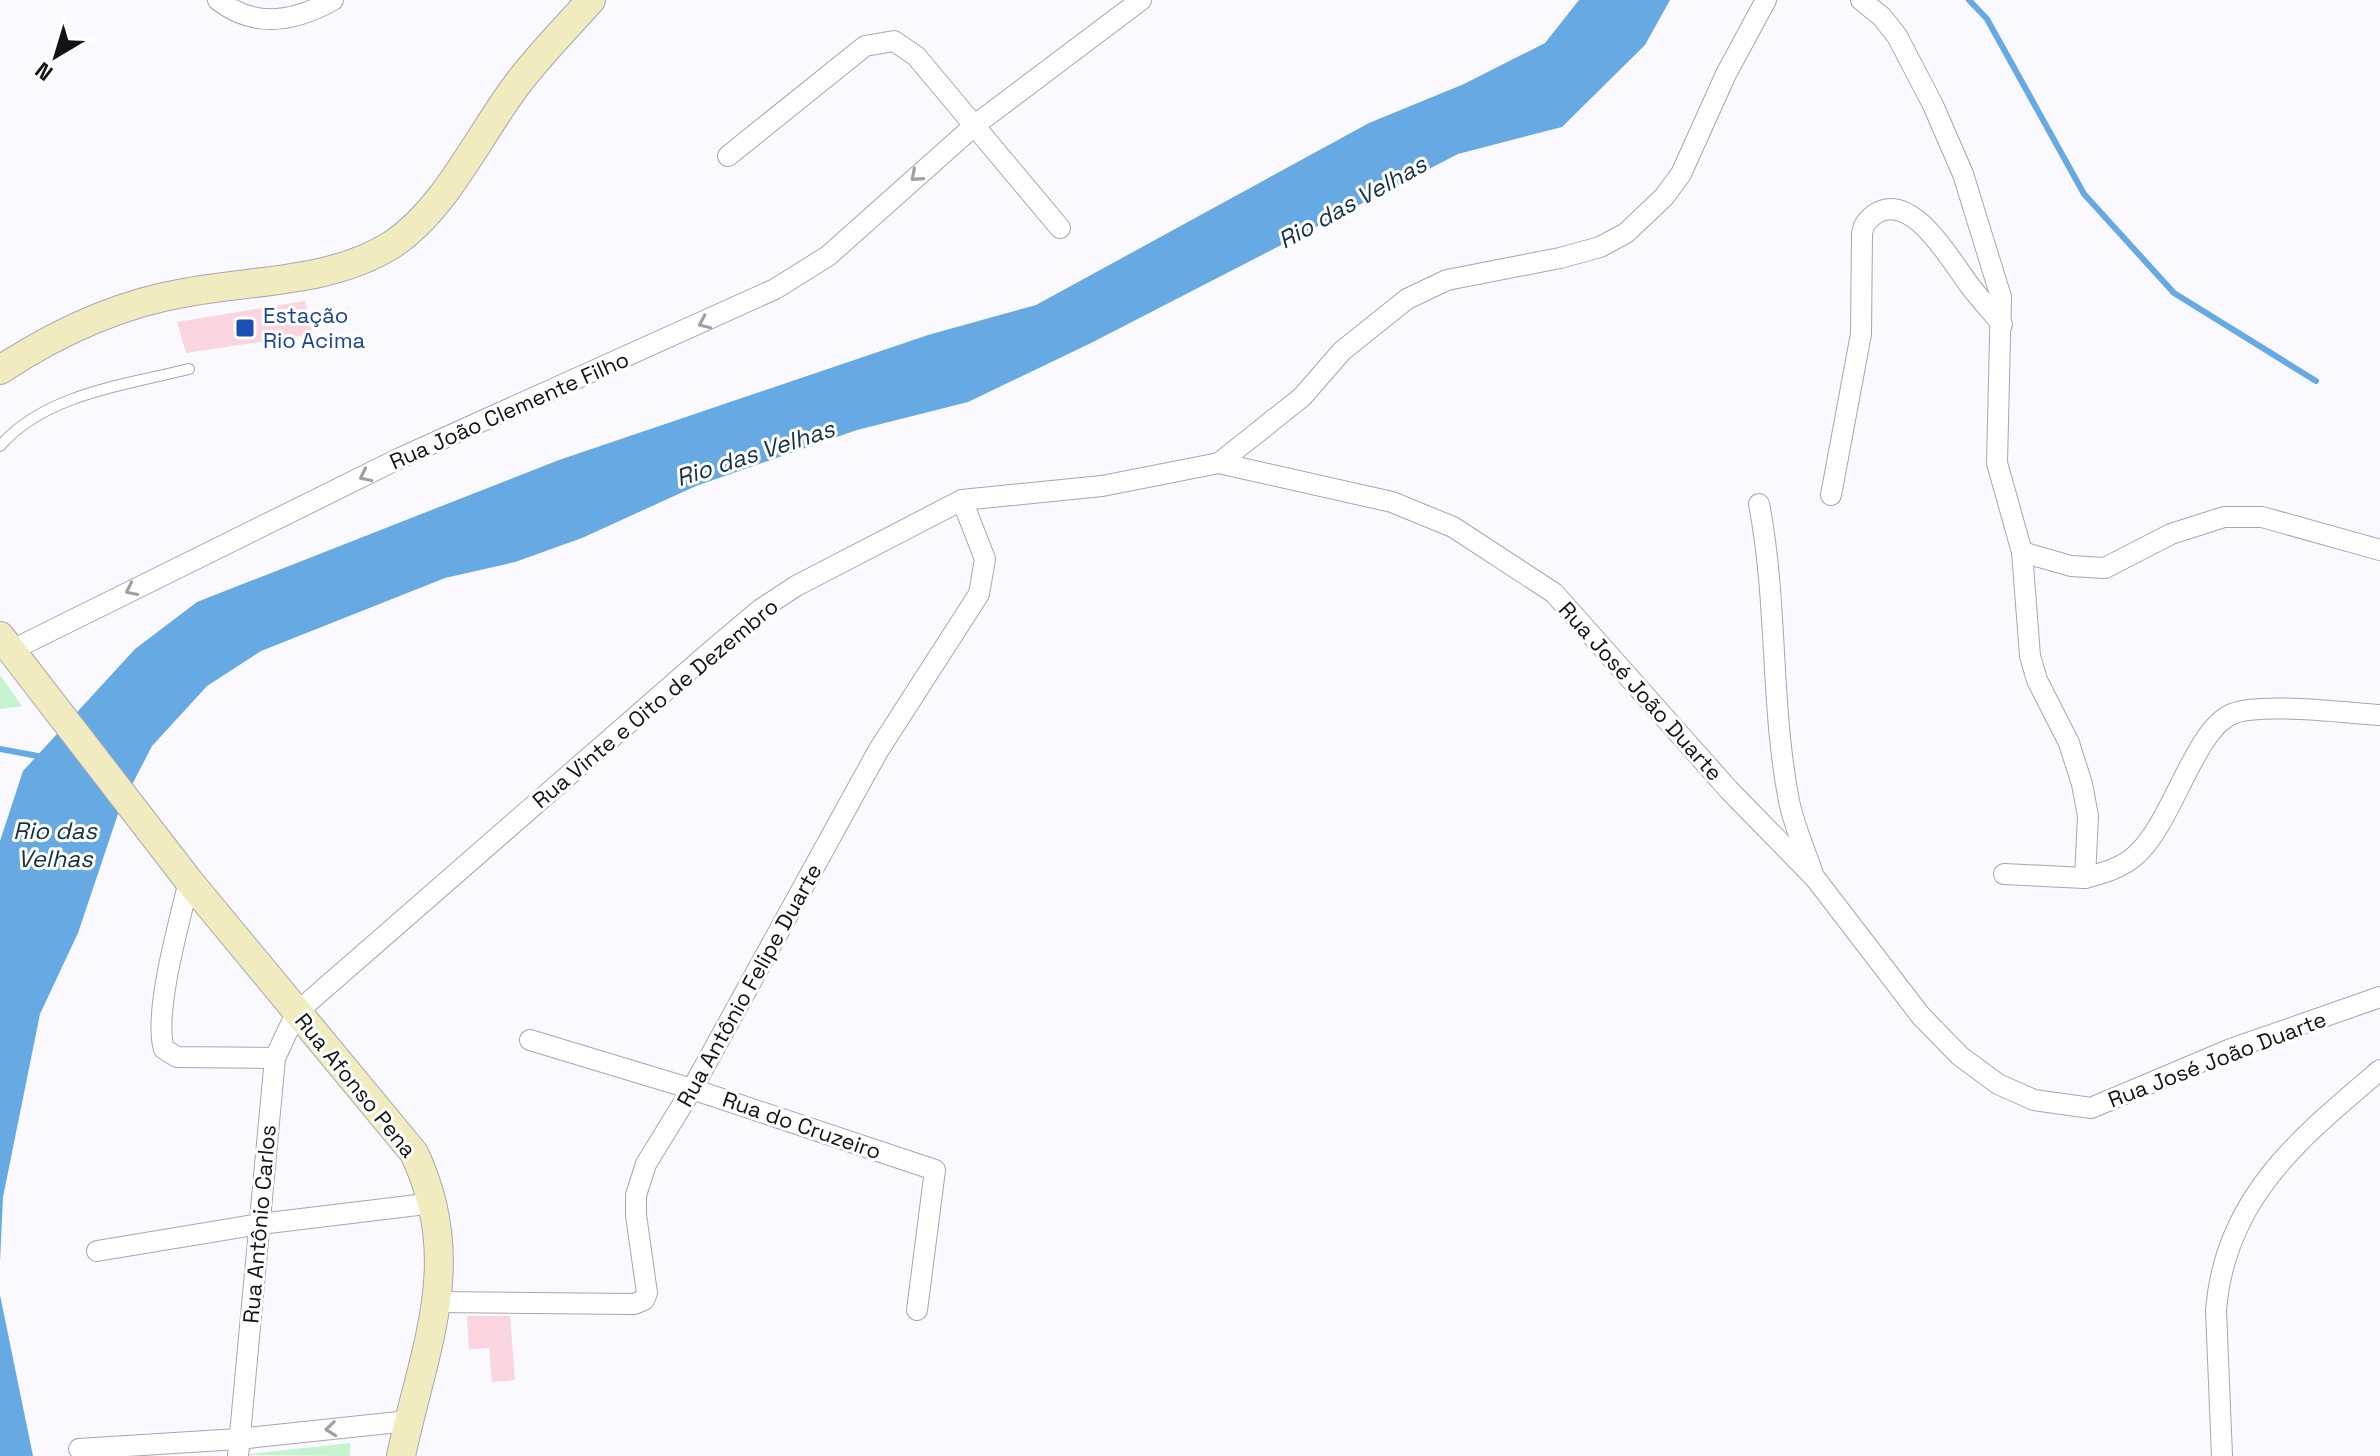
<svg xmlns="http://www.w3.org/2000/svg" width="2380" height="1456" font-family="'Space Grotesk',sans-serif">
<style>
.green{fill:#c4f3cd}
.water{fill:#67a9e2}
.lines{fill:none;stroke-linecap:round;stroke-linejoin:round}
.stream{stroke:#67a9e2;stroke-width:6}
.building{fill:#fad5df}
.service-casing{stroke:#a7a6af;stroke-width:12}
.minor-casing{stroke:#a7a6af;stroke-width:22}
.secondary-casing{stroke:#a7a6af;stroke-width:30}
.service{stroke:#fff;stroke-width:10}
.minor{stroke:#fff;stroke-width:20}
.secondary{stroke:#f1ecc0;stroke-width:28}
.oneway{stroke:#a1a0a1}
.transit-dot{fill:#1a4fb4;stroke:#fff;stroke-width:3}
.labels{text-anchor:middle;dominant-baseline:central;stroke-width:6;stroke-linejoin:round;paint-order:stroke}
.transit-label{font-size:22px;fill:#164399;stroke:#fff;text-anchor:start}
.street-label{font-size:22px;fill:#131215;stroke:#fff}
.water-label{font-size:24px;font-style:italic;fill:#153149;stroke:#fff}
</style>
<rect width="100%" height="100%" fill="#faf9ff"/>
<g class="green">
<path d="M0,675L22,706L0,709Z"/>
<path d="M350,1443V1456L241,1455Z"/>
</g>
<g class="water">
<path d="M1579,0H1670L1645,45L1562,127L1458,154L1091,343L968,402L857,430L696,486L582,538L515,562L445,578L261,651L207,686L152,746L120,808L78,933L40,1014L3,1197L0,1262V841L23,771L135,649L197,602L559,460L928,335L1036,305L1369,123L1464,84L1545,43Z"/>
<path d="M0,1295L33,1456H0Z"/>
</g>
<g class="lines">
<g class="stream">
<path d="M1969,0L1987,19L2084,194L2174,293L2316,381"/>
<path d="M0,749L43,757"/>
</g>
</g>
<g class="building">
<path d="M305,301L313,334L186,353L177,322Z"/>
<path d="M467,1316H510L515,1380L492,1382L489,1348L469,1349Z"/>
</g>
<g class="lines">
<g class="service-casing">
<path id="service" d="M0,446C45,394 125,385 189,369"/>
</g>
<g class="minor-casing">
<g id="minor">
<path d="M218,0C255,29 294,22 333,0"/>
<path d="M1861,0L1882,17L1897,36L1933,105L1963,174L2001,297L1997,463L2022,552L2030,656L2037,680L2069,743L2082,784L2088,816L2085,878L2004,874"/>
<path d="M728,156L865,46L894,41L916,56L1060,228"/>
<path d="M1219,463L1392,502L1453,527L1554,593L1729,790L1815,878L1921,1016L1960,1056L1998,1084L2034,1100L2091,1108L2231,1049L2380,997"/>
<path d="M1831,495L1861,334L1862,234C1863,225 1867,220 1875,214C1912,190 1951,261 1970,286C1980,299 1991,311 2002,324"/>
<path d="M1759,504C1778,602 1770,703 1789,801C1794,825 1804,848 1812,871"/>
<path d="M2022,552L2071,566L2105,568L2171,534L2224,517H2262L2380,550"/>
<path d="M12,650L400,458L775,289L828,256L975,125L1141,0"/>
<path d="M2085,878C2103,873 2122,868 2136,855C2173,822 2194,730 2232,714C2260,702 2346,713 2380,715"/>
<path d="M189,881C180,920 153,1013 164,1049L177,1057L275,1058"/>
<path d="M530,1040L692,1089L935,1170L917,1310"/>
<path d="M97,1251L260,1224L434,1203"/>
<path d="M438,1302L634,1304L644,1300L647,1293L636,1215V1195L646,1164L692,1089L878,751L979,594L985,559L962,500"/>
<path d="M79,1449L238,1439L408,1421"/>
<path d="M238,1456L275,1058L296,1013L711,651L761,609L796,586L962,500L1102,486L1219,463L1302,397L1342,351L1407,299L1447,280L1560,258L1600,247L1626,233L1664,197L1681,174L1726,74L1766,0"/>
<path d="M2222,1456L2216,1310C2225,1198 2300,1138 2380,1070"/>
</g>
</g>
<g class="secondary-casing">
<g id="secondary">
<path d="M0,370C56,333 121,303 189,292C256,280 334,282 393,244C447,208 480,132 519,82C541,53 567,27 591,0"/>
<path d="M0,636L189,881L414,1153C466,1262 424,1347 401,1456"/>
</g>
</g>
<use href="#service" class="service"/>
<use href="#minor" class="minor"/>
<use href="#secondary" class="secondary"/>
</g>
<defs><path id="oneway-chevron" d="M-2-3.5L2.5 0L-2 3.5" fill="none" stroke-width="1.6" stroke-linecap="round" stroke-linejoin="round" transform="scale(2)"/></defs>
<g class="oneway">
<use href="#oneway-chevron" transform="translate(916 176) rotate(139)"/>
<use href="#oneway-chevron" transform="translate(704 323) rotate(156)"/>
<use href="#oneway-chevron" transform="translate(365 476) rotate(154)"/>
<use href="#oneway-chevron" transform="translate(131 590) rotate(154)"/>
<use href="#oneway-chevron" transform="translate(331 1429) rotate(174)"/>
</g>
<rect class="transit-dot" x="235" y="318" width="20" height="20" rx="4"/>
<g class="labels">
<g class="transit-label">
<text x="263" y="315">Estação<tspan x="263" dy="25">Rio Acima</tspan></text>
</g>
<g class="street-label">
<text transform="translate(509 410) rotate(-24)">Rua João Clemente Filho</text>
<text transform="translate(1641 691) rotate(48)">Rua José João Duarte</text>
<text transform="translate(655 703) rotate(-40)">Rua Vinte e Oito de Dezembro</text>
<text transform="translate(749 985) rotate(-61)">Rua Antônio Felipe Duarte</text>
<text transform="translate(2217 1059) rotate(-21)">Rua José João Duarte</text>
<text transform="translate(356 1085) rotate(51)">Rua Afonso Pena</text>
<text transform="translate(802 1125) rotate(19)">Rua do Cruzeiro</text>
<text transform="translate(259 1224) rotate(-85)">Rua Antônio Carlos</text>
</g>
<g class="water-label">
<text transform="translate(1352 202) rotate(-29)">Rio das Velhas</text>
<text transform="translate(755 453) rotate(-18)">Rio das Velhas</text>
<text x="55" y="830">Rio das<tspan x="55" dy="28">Velhas</tspan></text>
</g>
</g>
<g transform="translate(56 56) rotate(218)" stroke="#ffffff" stroke-width="6" paint-order="stroke">
<path d="M0-6L14 30L0 20L-14 30Z" fill="#131215"/>
<text y="-12" font-size="22" font-weight="bold" text-anchor="middle" fill="#131215">N</text>
</g>
</svg>
